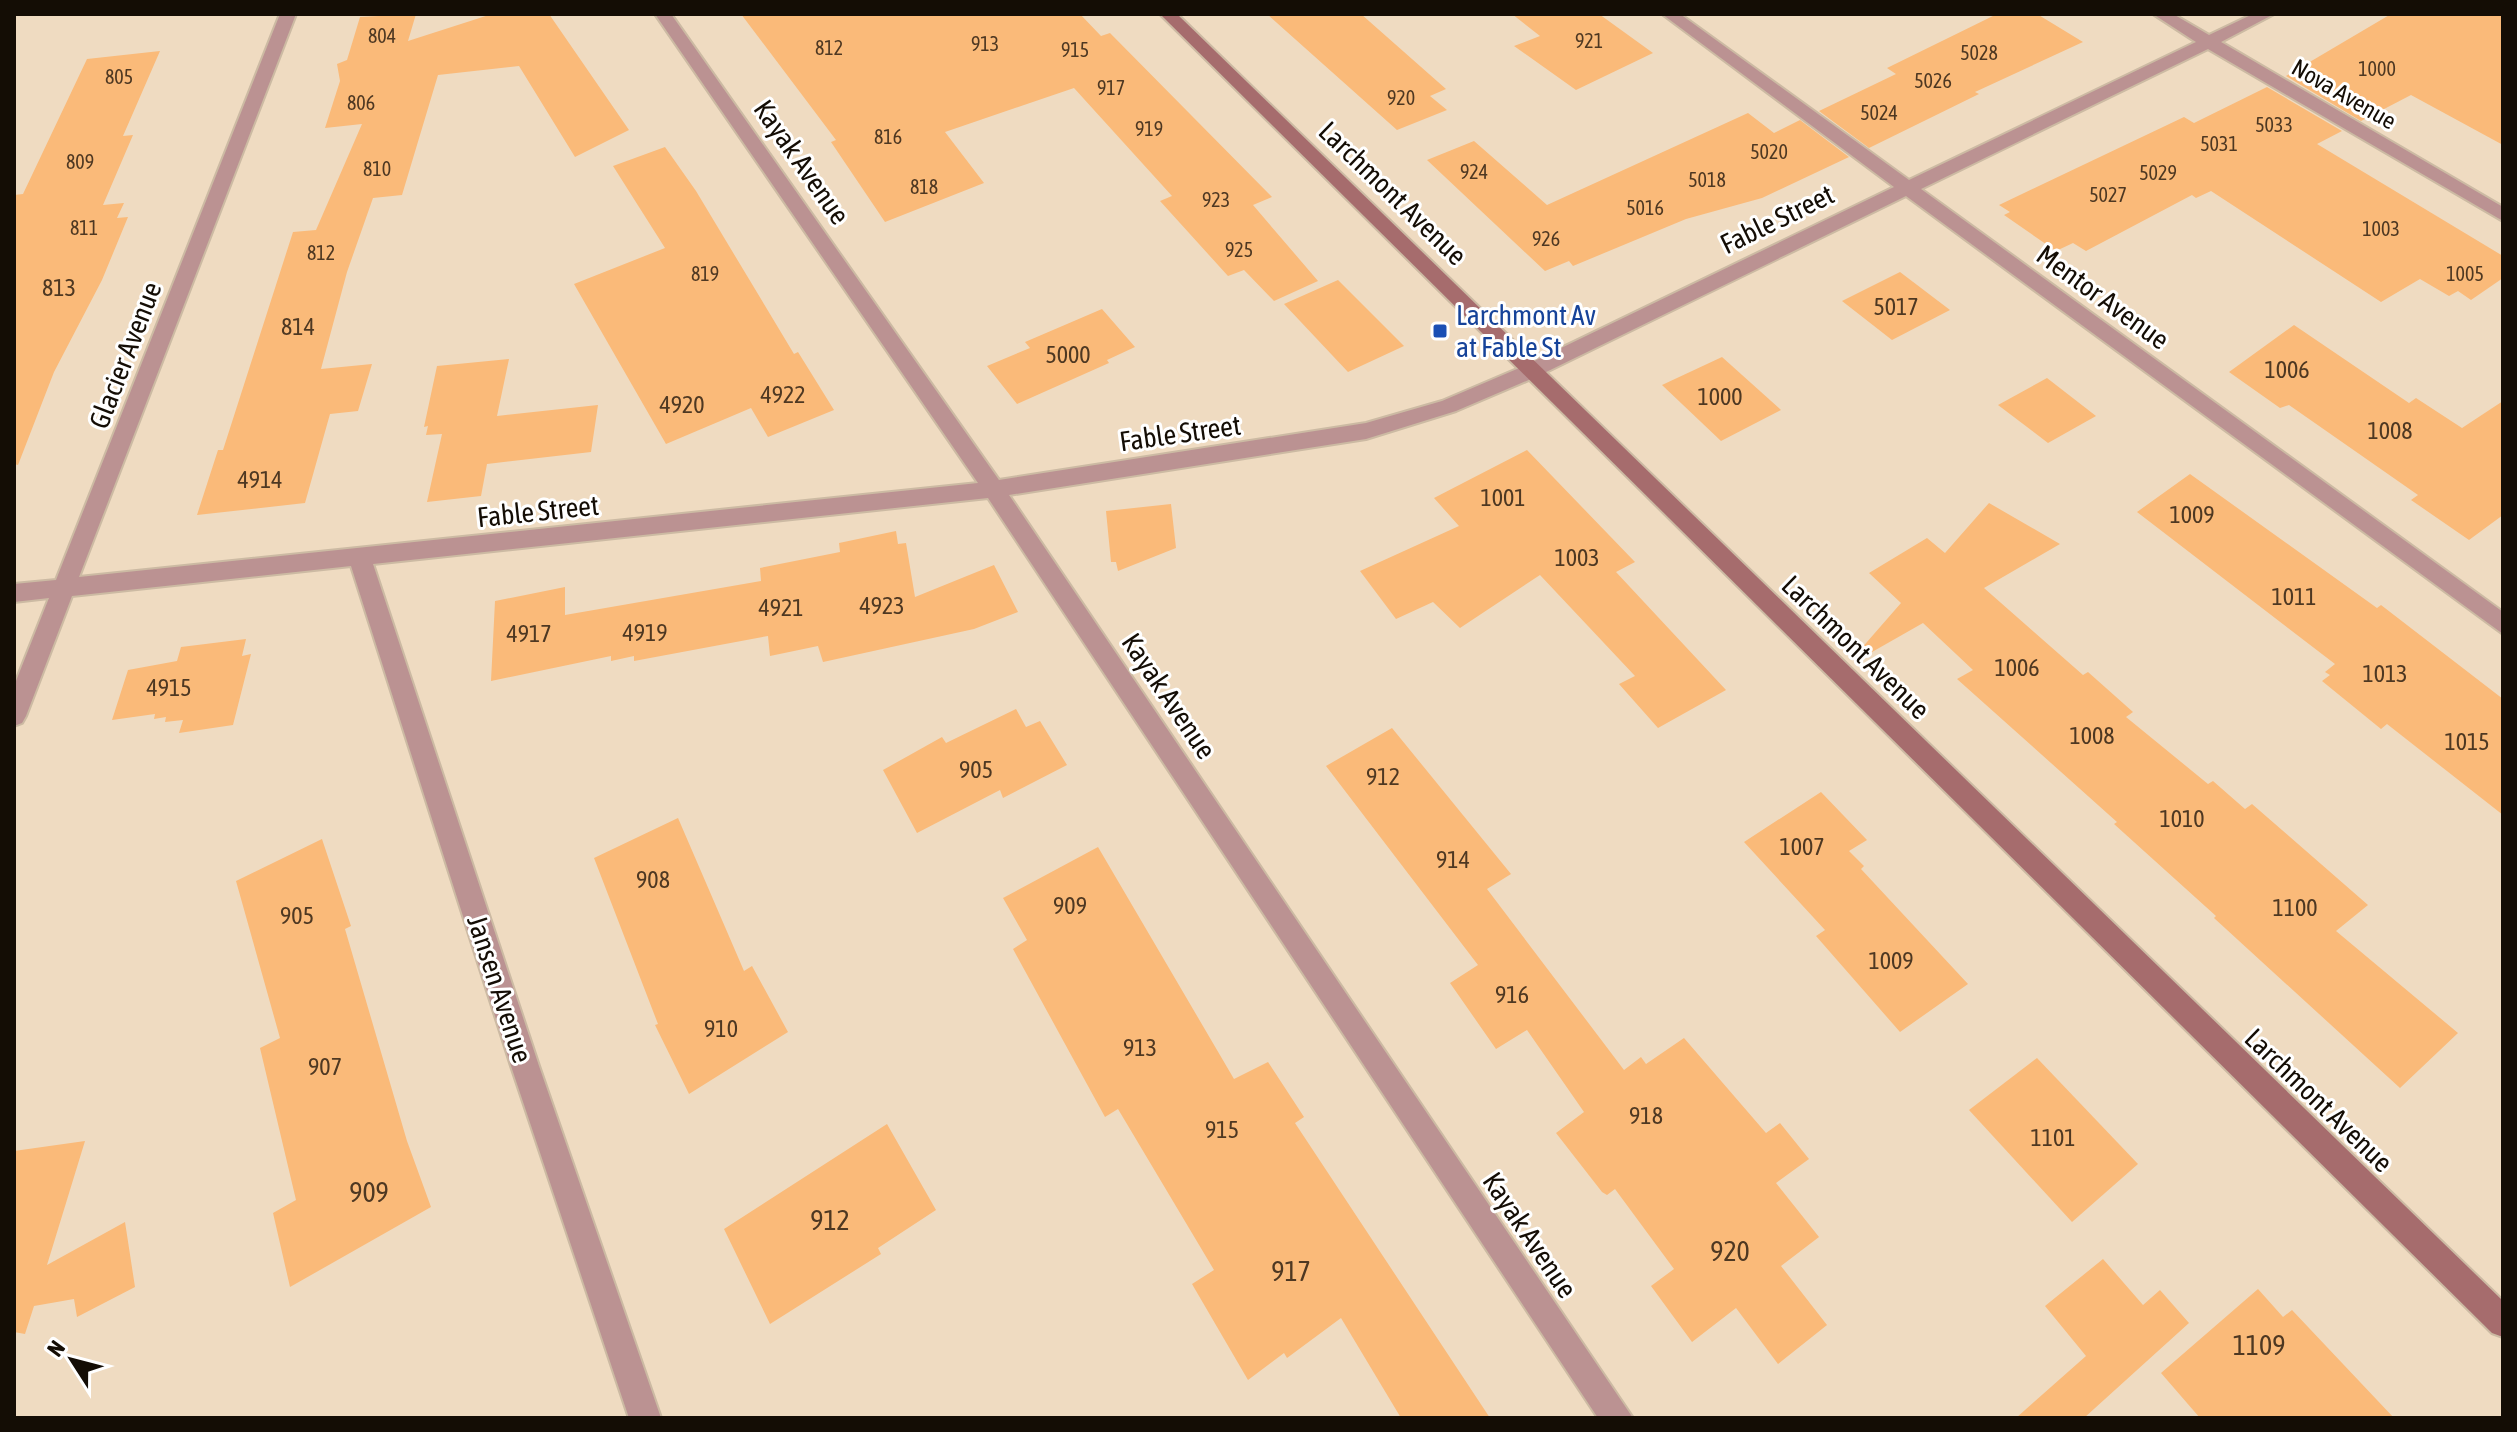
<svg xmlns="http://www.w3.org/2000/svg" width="2517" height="1432" font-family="'Asap Condensed',sans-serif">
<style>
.building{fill:#faba79}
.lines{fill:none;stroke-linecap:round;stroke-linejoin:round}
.street-casing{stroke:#ccbaa3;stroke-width:4}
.secondary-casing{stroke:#ccbaa3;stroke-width:4}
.street{fill:#bb9292;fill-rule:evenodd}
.secondary{fill:#a66c6d;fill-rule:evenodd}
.transit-dot{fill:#1a4fb4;stroke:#fff;stroke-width:3}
.labels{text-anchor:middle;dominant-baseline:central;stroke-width:6;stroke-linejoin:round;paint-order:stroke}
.far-number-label{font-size:20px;fill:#4e3822}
.far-street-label{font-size:24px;fill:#140d05;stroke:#fff}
.number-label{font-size:24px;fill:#4e3822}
.street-label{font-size:28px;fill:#140d05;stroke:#fff}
.transit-label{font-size:28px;fill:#164399;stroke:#fff;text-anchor:start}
.near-number-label{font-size:28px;fill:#4e3822}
</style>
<rect width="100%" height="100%" fill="#efdbc1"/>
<g class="building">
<path d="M416,14L408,41L492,14H549L629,130L575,157L519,66L438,75L402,195L373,198L347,272L321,369L372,364L358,411L330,414L305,503L197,515L218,450H223L293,232L316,230L362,124L325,128L340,81L337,64L347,60L360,17Z"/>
<path d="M741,14H1080L1101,36L1110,33L1272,197L1253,205L1318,281L1274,301L1244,270L1228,276L1160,201L1172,196L1074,88L945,132L984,183L885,222L831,142L836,140Z"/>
<path d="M1267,14H1361L1446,89L1430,96L1447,110L1397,130Z"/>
<path d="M1512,14H1599L1653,53L1576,90L1514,46L1540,36Z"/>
<path d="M1997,14H2037L2083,42L1975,92L1979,94L1869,148L1819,111L1896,74L1887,68Z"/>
<path d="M2391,14H2503V145L2411,95L2361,121L2286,76Z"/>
<path d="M160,51L123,136L133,135L103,205L124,203L117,218L128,217L102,280L54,372L18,465L14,464V195L23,194L87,59Z"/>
<path d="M2267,87L2342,131L2317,144L2503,256V278L2471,300L2458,291L2449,296L2420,279L2381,302L2211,191L2196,198L2192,195L2086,251L2073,243L2056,251L2004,215L2010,212L1999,205L2184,117L2194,123Z"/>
<path d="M1748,113L1774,133L1800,120L1849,157L1762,198L1686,219L1573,266L1569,261L1545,271L1427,160L1474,141L1547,205Z"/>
<path d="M665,147L696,191L794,354L798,352L834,410L768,437L751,408L666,444L574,284L665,248L613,166Z"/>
<path d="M1900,272L1950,310L1892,340L1842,301Z"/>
<path d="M1338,280L1404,346L1348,372L1284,304Z"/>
<path d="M1102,309L1135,347L1107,360L1109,363L1017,404L987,366L1030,348L1025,342Z"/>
<path d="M2294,325L2409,403L2416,398L2462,428L2503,401V515L2469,540L2411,500L2418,495L2289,405L2280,408L2229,372Z"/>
<path d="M1722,357L1781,410L1721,441L1662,385Z"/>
<path d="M509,359L497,416L598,405L591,452L487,464L481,496L427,502L442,434L426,435L428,426L424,427L437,366Z"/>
<path d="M2047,378L2096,416L2048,443L1998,405Z"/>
<path d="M1527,450L1635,562L1616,572L1726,690L1658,728L1619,684L1635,676L1540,575L1460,628L1433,602L1396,619L1360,571L1459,526L1434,498Z"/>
<path d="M2190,474L2377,608L2381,605L2503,699V815L2387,724L2381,729L2322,681L2330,675L2325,672L2335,664L2137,512Z"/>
<path d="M1989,503L2060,544L1984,588L2083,675L2088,672L2133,712L2126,717L2208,784L2213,781L2245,809L2252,804L2368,905L2336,931L2458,1033L2400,1088L2214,918L2216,916L2114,824L2117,822L1957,679L1973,670L1923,623L1865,656L1860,650L1901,603L1869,573L1927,538L1945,553Z"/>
<path d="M1171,504L1176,548L1118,571L1116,562H1111L1106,511Z"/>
<path d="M896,531L898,544L906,543L915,597L994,565L1018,612L974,629L823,662L818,646L770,656L768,636L634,661V656L611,661V656L491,681L495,601L565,587V615L761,581L760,568L840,552L839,543Z"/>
<path d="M246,639L242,656L251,654L233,725L179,733L183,720L165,722L166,717L154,719L155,714L112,720L128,670L177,661L181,647Z"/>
<path d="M1016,709L1026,727L1040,721L1067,765L1003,798L1000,790L917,833L883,770L942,737L946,743Z"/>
<path d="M1392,728L1511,874L1487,889L1624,1070L1641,1057L1646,1064L1684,1038L1766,1133L1780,1123L1809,1159L1776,1183L1819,1237L1781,1266L1827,1325L1778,1364L1736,1308L1692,1342L1651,1286L1674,1269L1615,1189L1607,1195L1602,1192L1556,1133L1584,1112L1527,1030L1496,1049L1450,983L1478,965L1326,766Z"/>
<path d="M1821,792L1867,840L1849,851L1864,866L1861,869L1968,984L1900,1032L1816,936L1825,930L1744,842Z"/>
<path d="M678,818L744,971L752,966L788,1032L689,1094L655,1025L658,1024L594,858Z"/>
<path d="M322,839L351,926L345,929L407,1141L431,1207L290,1287L273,1213L296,1200L260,1048L280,1038L236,881Z"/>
<path d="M1098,847L1234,1079L1268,1062L1304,1117L1295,1123L1490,1418H1401L1341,1318L1287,1358L1284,1353L1248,1380L1192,1284L1214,1270L1118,1109L1105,1117L1013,949L1027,940L1003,898Z"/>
<path d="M2037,1058L2138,1164L2072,1222L1969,1110Z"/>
<path d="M887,1124L936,1210L878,1248L881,1254L770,1324L724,1229Z"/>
<path d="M85,1141L47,1265L125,1222L135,1287L77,1317L74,1299L34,1306L25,1334L14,1332V1151Z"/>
<path d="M2103,1259L2143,1305L2160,1290L2189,1323L2084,1418H2016L2086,1356L2045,1306Z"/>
<path d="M2258,1289L2283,1317L2292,1310L2394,1418H2200L2161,1373Z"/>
</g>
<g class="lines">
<g class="street-casing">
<path id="street" d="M280,14H296L79,577L978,483L655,14H671L999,480L1366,423L1442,401L1524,366L1894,187L1662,14H1680L1909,180L2196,42L2153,14H2173L2209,35L2253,14H2274L2221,42L2503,207V221L2208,49L1921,189L2503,612V634L1906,196L1538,376L1456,411L1366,439L1009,495L1633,1418H1598L988,498L373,564L539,1066L661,1418H629L511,1066L351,566L72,596L26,716L22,723L14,726V686L49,598L14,602V584L56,580Z"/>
</g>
<g class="secondary-casing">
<path id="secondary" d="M1160,14H1177L2503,1301V1337L2492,1333Z"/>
</g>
<use href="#street" class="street"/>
<use href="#secondary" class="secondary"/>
</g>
<rect class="transit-dot" x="1432" y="323" width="16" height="16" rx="4"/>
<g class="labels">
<g class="far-number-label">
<text x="382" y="35">804</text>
<text x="1589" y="40">921</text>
<text x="985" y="43">913</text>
<text x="829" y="47">812</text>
<text x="1075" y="49">915</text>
<text x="1979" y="52">5028</text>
<text x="2377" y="68">1000</text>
<text x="119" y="76">805</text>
<text x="1933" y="80">5026</text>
<text x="1111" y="87">917</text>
<text x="1401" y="97">920</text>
<text x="361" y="102">806</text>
<text x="1879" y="112">5024</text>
<text x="2274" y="124">5033</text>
<text x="1149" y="128">919</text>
<text x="888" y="136">816</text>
<text x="2219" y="143">5031</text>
<text x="1769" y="151">5020</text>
<text x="80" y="161">809</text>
<text x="377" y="168">810</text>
<text x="1474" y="171">924</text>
<text x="2158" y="172">5029</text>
<text x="1707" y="179">5018</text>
<text x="924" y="186">818</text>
<text x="2108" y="194">5027</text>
<text x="1216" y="199">923</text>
<text x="1645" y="207">5016</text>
<text x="84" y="227">811</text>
<text x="2381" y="228">1003</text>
<text x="1546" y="238">926</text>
<text x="1239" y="249">925</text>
<text x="321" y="252">812</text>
<text x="705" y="273">819</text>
<text x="2465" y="273">1005</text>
</g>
<g class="far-street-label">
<text transform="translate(2344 94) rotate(30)">Nova Avenue</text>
</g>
<g class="number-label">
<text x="59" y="287">813</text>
<text x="1896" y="306">5017</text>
<text x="298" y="326">814</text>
<text x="1068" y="354">5000</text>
<text x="2287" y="369">1006</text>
<text x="783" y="394">4922</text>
<text x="1720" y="396">1000</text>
<text x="682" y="404">4920</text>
<text x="2390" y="430">1008</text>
<text x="260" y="479">4914</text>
<text x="1503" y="497">1001</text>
<text x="2192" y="514">1009</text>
<text x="1577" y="557">1003</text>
<text x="2294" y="596">1011</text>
<text x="882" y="605">4923</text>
<text x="781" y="607">4921</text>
<text x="645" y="632">4919</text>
<text x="529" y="633">4917</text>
<text x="2017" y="667">1006</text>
<text x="2385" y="673">1013</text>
<text x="169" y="687">4915</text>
<text x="2092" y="735">1008</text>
<text x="2467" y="741">1015</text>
<text x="976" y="769">905</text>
<text x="1383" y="776">912</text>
<text x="2182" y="818">1010</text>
<text x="1802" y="846">1007</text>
<text x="1453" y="859">914</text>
<text x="653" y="879">908</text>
<text x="1070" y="905">909</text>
<text x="2295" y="907">1100</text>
<text x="297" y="915">905</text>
<text x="1891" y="960">1009</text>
<text x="1512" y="994">916</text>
<text x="721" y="1028">910</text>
<text x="1140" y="1047">913</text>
<text x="325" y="1066">907</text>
<text x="1646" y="1115">918</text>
<text x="1222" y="1129">915</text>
<text x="2053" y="1137">1101</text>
</g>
<g class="street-label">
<text transform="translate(802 162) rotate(55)">Kayak Avenue</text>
<text transform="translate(1393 193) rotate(44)">Larchmont Avenue</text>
<text transform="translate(1777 219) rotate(-26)">Fable Street</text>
<text transform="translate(2103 297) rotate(36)">Mentor Avenue</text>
<text transform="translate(125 355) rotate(-69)">Glacier Avenue</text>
<text transform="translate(1180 433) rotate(-8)">Fable Street</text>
<text transform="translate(538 511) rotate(-6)">Fable Street</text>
<text transform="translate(1856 647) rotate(44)">Larchmont Avenue</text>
<text transform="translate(1169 696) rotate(56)">Kayak Avenue</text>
<text transform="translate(500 989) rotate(72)">Jansen Avenue</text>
<text transform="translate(2319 1100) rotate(44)">Larchmont Avenue</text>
<text transform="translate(1530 1235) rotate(56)">Kayak Avenue</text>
</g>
<g class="transit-label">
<text x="1456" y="315">Larchmont Av<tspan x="1456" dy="32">at Fable St</tspan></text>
</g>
<g class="near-number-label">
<text x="369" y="1192">909</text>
<text x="830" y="1220">912</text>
<text x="1730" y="1251">920</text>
<text x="1291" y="1271">917</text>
<text x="2259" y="1345">1109</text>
</g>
</g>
<rect width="2517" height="1432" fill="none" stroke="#140d05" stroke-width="32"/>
<g transform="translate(72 1360) rotate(306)" stroke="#ffffff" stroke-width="6" paint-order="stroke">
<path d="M0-6L14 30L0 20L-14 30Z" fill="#140d05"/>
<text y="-12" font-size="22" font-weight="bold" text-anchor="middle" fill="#140d05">N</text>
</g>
</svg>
